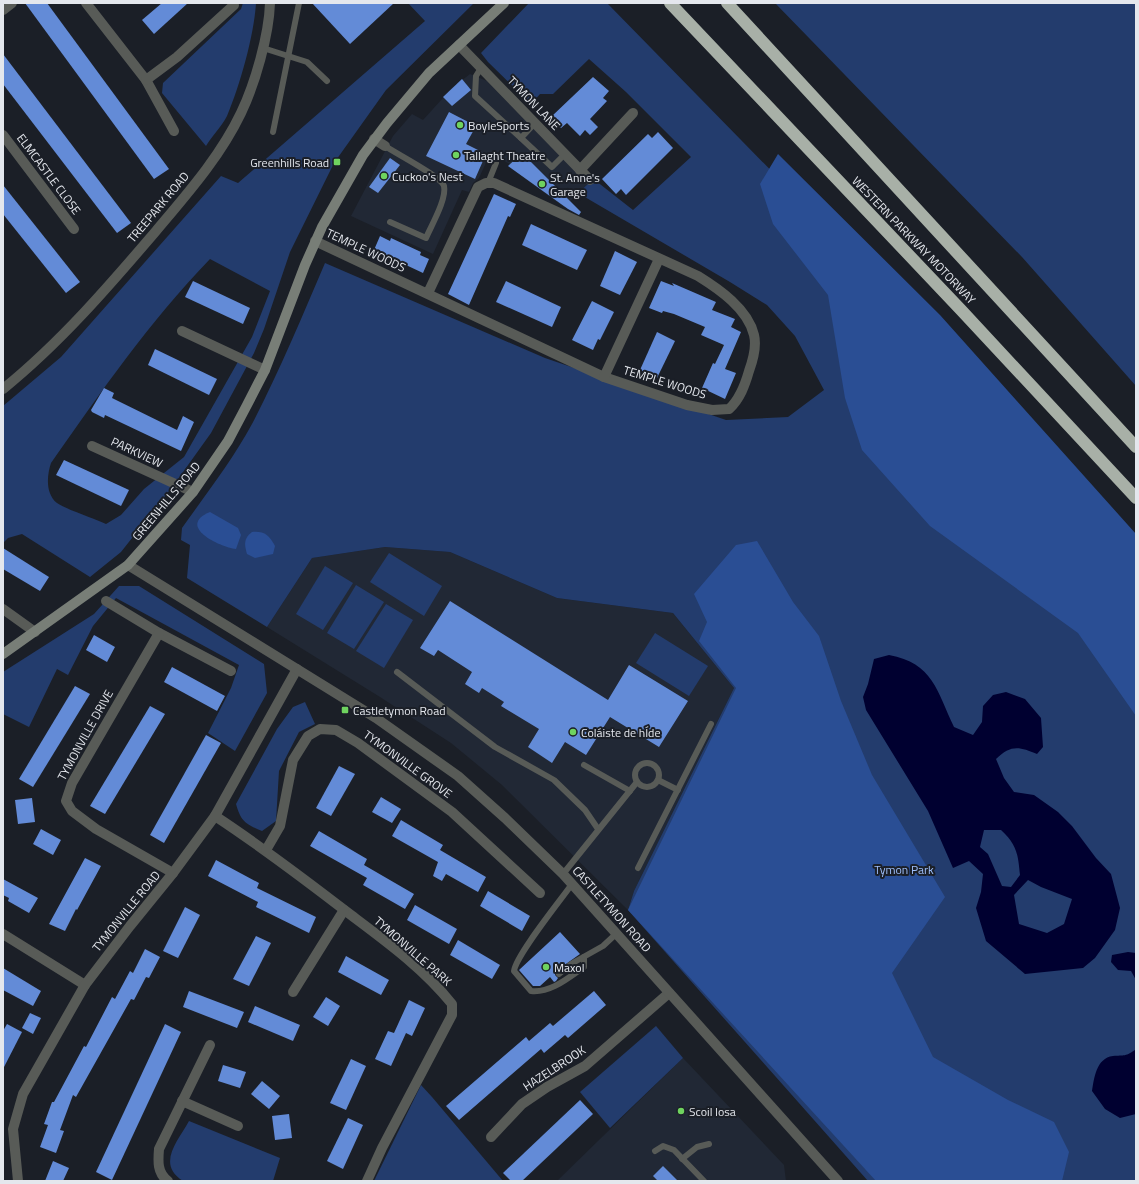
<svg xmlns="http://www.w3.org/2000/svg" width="1139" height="1184" font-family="'Titillium Web',sans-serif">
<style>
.built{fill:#212835}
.green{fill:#233c6d;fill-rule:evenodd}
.forest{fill:#2a4e94}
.water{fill:#000030;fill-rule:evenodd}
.building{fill:#638bd7}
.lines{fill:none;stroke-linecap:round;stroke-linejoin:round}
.service{stroke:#585b57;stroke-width:6}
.minor{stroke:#585b57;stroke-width:10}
.tertiary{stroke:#585b57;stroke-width:10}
.secondary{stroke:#787e77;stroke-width:10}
.motorway{stroke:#a8b0a7;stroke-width:12}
.poi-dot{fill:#6fd35f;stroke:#1b1f27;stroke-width:1.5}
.labels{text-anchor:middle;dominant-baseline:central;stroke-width:4;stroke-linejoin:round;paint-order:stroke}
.street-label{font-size:12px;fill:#e4e7ed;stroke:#1b1f27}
.poi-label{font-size:12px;fill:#e4e7ed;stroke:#1b1f27;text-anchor:start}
.park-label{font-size:12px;fill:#9fbffa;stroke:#1b1f27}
</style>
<rect width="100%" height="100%" fill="#1b1f27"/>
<g class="built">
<path d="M470,74L487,81L588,184L564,207L508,166L510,164L490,154L479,178L473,183L469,192L462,190L433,254L351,216L393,136L412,114L423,120L452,88Z"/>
<path d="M385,547L450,552L557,598L673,613L734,688L634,891L628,910L502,785L451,743L380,697L267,627L312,558Z"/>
<path d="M683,1058L784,1165L786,1181H557Z"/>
</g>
<g class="green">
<path d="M243,3H256C254,36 240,85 227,116C222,126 212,136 206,146L162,93L163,83L241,9Z"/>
<path d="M408,3H474L386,90L334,163L290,252L264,329L254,353L211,433L173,486L121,552L90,577L22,534L8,538L3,543V406L61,357L221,176L238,183L425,21ZM210,259L270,291L252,337L184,457L144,489L121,515L106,524C96,519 65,509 57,503C45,493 47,475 51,463C101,392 149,322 210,259Z"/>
<path d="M529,3H607L932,335L1136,551V1181H868L628,910L634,891L734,688L673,613L557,598L450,552L385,547L312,558L267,627L187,578L190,545L181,540L182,528C206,494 232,461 252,424C279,372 302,317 325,263L545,358L726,420L788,417L824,390L795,336L767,305L730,282L578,193L588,184L596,181L633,210L691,157L626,92L589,59L553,94H540L531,104L488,62L481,53Z"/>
<path d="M775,3H1136V386L1022,257Z"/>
<path d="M389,553L442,586L424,616L370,582Z"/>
<path d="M325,566L353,583L323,630L296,614Z"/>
<path d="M356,585L384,602L354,649L327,633Z"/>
<path d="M119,586H139L264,664L267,693L235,751L208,733L231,688L239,665L116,598L93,626L68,675L57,669L29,727L3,714V672L94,614Z"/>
<path d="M386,604L413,620L384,668L356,651Z"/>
<path d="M655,633L708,666L689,696L636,663Z"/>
<path d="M305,702L315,724L299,732L279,771L276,821L262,831C246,824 241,822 236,804L277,729L293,707Z"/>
<path d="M656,1026L683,1058L610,1128L580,1092Z"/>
<path d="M421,1085L432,1097L503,1181H374Z"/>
<path d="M189,1121L280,1158L273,1181H183C156,1164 178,1141 189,1121Z"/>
</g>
<g class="forest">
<path d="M778,154L940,315L1136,534V716L1078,633L930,526L862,450L845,398L828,295L773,224L760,184Z"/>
<path d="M210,512L238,528L241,535L236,549C219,547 176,526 210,512Z"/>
<path d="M252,532C264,531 269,535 275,546L273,554L255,558L247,554C244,544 244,538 252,532Z"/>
<path d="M757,541L793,602L819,636L841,701L872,775L945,897L892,973L933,1057L1008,1100L1054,1122L1069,1152L1062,1181H876L628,910L736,688L699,641L707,622L694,594L736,545Z"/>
</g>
<g class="water">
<path d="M889,655C933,663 937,691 954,727L973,735L982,722L983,706L993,695L1006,692L1025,699L1041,718L1043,747L1037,754C1019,746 1010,745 996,759L1004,778L1014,792L1034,795L1058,812L1072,826L1096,858L1111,874L1120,908L1115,930L1095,958L1083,968L1025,974L986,941L976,908L981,892L983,874L969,861L953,868L928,811L866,710L863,697L868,684L874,659ZM984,830H1001C1017,845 1018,854 1020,875L1011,887L1002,886L988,854L980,847ZM1028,880L1041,887L1072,899L1064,924L1047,933L1019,924L1014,895Z"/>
<path d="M1128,952L1136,953V980L1131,971L1118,970L1111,962L1112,955Z"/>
<path d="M1136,1049V1114L1120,1118L1105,1109L1092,1091C1094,1079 1096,1058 1113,1056C1124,1055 1126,1057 1136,1049Z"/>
</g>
<g class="building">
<path d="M25,3H47L169,169L154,179Z"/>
<path d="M162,3H188L154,34L142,20Z"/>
<path d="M312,3H394L350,44Z"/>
<path d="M3,54L131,223L117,233L3,84Z"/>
<path d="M593,77L609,91L603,98L607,101L590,119L598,127L590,135L585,130L580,136L567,123L561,128L551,117Z"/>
<path d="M462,79L471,90L452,106L443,97Z"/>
<path d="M449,112L476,126L466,144L486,154L475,179L426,156Z"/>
<path d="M658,132L673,148L626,195L621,189L616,194L602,179L648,134L652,138Z"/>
<path d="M522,153L581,212L579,215L568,209L508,166Z"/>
<path d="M390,158L400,165L378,193L369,187Z"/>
<path d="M3,185L80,282L66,293L3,214Z"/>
<path d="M494,194L516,204L510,217L508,216L469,305L448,294Z"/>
<path d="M531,224L587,250L577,270L522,245Z"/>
<path d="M380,236L390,241L391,238L421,252L420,255L429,259L423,273L374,250Z"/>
<path d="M615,251L637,262L620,295L600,286Z"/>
<path d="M193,281L250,308L243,324L185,297Z"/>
<path d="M506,281L561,307L552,327L496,302Z"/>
<path d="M661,281L674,286L672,283L716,302L712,310L735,319L731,327L741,332L725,369L736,373L725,399L702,388L713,363L715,364L724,345L701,335L705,327L674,314L663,311L662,313L649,308Z"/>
<path d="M592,301L614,312L600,340L598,339L593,350L572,340Z"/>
<path d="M657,332L675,341L657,378L640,370Z"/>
<path d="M155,349L217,379L209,395L148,365Z"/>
<path d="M104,388L114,393L112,398L177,430L183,416L194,422L181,451L105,415L104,418L92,412L91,410Z"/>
<path d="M64,460L129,490L121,506L56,475Z"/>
<path d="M3,548L49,577L40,591L3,569Z"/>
<path d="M450,601L608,700L629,665L688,701L659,747L610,717L586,755L565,742L552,763L528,747L539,729L501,706L504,702L482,688L479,693L465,684L472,672L438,650L434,656L420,648Z"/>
<path d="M94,635L115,647L107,662L86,650Z"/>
<path d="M172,667L225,696L217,711L164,682Z"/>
<path d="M75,686L90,694L33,787L19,779Z"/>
<path d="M150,706L165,714L105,814L90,806Z"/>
<path d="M206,735L221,743L164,843L150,835Z"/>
<path d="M339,766L355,774L331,816L316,808Z"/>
<path d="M381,797L401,809L392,823L372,812Z"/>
<path d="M32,798L35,822L18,824L15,800Z"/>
<path d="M401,820L443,845L440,850L486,877L478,892L446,874L442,881L433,876L438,862L392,836Z"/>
<path d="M41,829L61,840L53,855L33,844Z"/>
<path d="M319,831L367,859L364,865L414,894L405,909L363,885L367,878L310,846Z"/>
<path d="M85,858L101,866L77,910L76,909L65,931L49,924Z"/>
<path d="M216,860L259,883L257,888L316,917L309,933L256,907L258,902L208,876Z"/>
<path d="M3,879L38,898L29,913L8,901L9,898L3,895Z"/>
<path d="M488,891L530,916L522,931L480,906Z"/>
<path d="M415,905L457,929L449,944L407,920Z"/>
<path d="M185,907L200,915L178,958L163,951Z"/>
<path d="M560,932L580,954L556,971L555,975L558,978L556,981L554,982L550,977L540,986H533L519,970Z"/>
<path d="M256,936L271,943L249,986L233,979Z"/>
<path d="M458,940L500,965L492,979L450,955Z"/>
<path d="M145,949L160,957L149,978L146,977L134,1000L131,999L76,1097L73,1095L60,1130L64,1131L56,1153L40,1147L48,1125L44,1124L52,1102H54L84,1046L86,1047L112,997L115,999L130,971L133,973Z"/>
<path d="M346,956L389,980L381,995L338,972Z"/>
<path d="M3,968L41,991L33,1006L3,990Z"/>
<path d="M189,991L244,1012L237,1028L183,1007Z"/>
<path d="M594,991L606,1005L568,1038L565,1035L544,1053L541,1049L459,1120L446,1106L526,1037L529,1041L550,1023L553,1026Z"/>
<path d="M326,997L340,1006L328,1026L313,1017Z"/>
<path d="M409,1000L425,1008L412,1036L406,1033L391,1066L375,1059L388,1031L394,1033Z"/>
<path d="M255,1006L300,1025L293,1041L248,1022Z"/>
<path d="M30,1013L41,1018L33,1034L22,1028Z"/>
<path d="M7,1024L22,1032L3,1069V1031Z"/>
<path d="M165,1024L181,1032L112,1180L96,1172Z"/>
<path d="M351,1059L366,1066L346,1110L330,1103Z"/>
<path d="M223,1065L246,1072L240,1088L218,1081Z"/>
<path d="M262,1081L280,1096L269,1109L251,1094Z"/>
<path d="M580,1100L593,1114L522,1181H511L503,1173Z"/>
<path d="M289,1114L292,1138L275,1140L272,1116Z"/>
<path d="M348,1118L363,1125L343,1169L327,1161Z"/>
<path d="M53,1161L69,1168L63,1181H45Z"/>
<path d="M663,1166L678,1181H658L653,1176Z"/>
</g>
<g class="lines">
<g class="service">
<path d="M263,48L307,62L327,81"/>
<path d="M481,68L476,76L475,96L521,138"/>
<path d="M535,123L521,138L552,167L565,154"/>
<path d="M273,132L299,3"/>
<path d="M385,146C395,153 442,177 444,186C447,199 431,226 426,238L390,222"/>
<path d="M488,183L496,163"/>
<path d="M397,672L495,747L554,780L585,810L598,829"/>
<circle cx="647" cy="775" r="12"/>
<path d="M584,765L630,791"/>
<path d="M658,780L678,790"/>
<path d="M638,868L711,724"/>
<path d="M563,874L637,782"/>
<path d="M572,884C560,901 516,955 514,971L531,991C551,993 568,978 584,967V957"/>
<path d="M559,974L571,964L603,946L617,933"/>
<path d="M655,1151L663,1146L674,1150L704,1181"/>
<path d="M682,1159L697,1147L709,1144"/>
</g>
<g class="minor">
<path d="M86,3L146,80L174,131"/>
<path d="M3,10L12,3"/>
<path d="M459,45L590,180"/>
<path d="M146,80L177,57L234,5"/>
<path d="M3,135L74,229"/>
<path d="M374,139L385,146"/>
<path d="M580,170L633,113"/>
<path d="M315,241L604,377L687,405L712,410L729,409C740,399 745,385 749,371C753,360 757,347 754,335C748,309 719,289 698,276L494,183H486L478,187L428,293"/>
<path d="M182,331L265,370"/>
<path d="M604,377L659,259"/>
<path d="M92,446L193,492"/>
<path d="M106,601L159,633L231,671"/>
<path d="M3,609L35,632"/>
<path d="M159,633L72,783L66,801L72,811L96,829L173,873"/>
<path d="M215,816C262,847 307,881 351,915C387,942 424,969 452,1004V1015L382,1148L367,1181"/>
<path d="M266,850L280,826L293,760L308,736L320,729L336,730L358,743L452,812L540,893"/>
<path d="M3,934L85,985"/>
<path d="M293,992L344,910"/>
<path d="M182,1101L238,1126"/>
<path d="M491,1137L522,1104L547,1087L585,1066L669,993"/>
<path d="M18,1181L13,1129L23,1094L85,985L130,926L173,873L215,816L297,669"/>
<path d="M168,1181C157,1173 158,1161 159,1149L210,1045"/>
</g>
<g class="tertiary">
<path d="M3,389C60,343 109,286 156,231C187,194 220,157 241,113C255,84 269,35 270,3"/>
<path d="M128,565L376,718L458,776L505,818L563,874L838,1181"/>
</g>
<path class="secondary" d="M3,654L128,565L193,492L228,441L247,405L265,370L305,265L322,227L363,155L387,123L429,73L504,3"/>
<g class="motorway">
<path d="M670,3L962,311L1136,498"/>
<path d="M727,3L1136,447"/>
</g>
</g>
<g class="poi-dot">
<circle cx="460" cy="125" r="4"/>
<circle cx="456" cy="155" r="4"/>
<rect x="333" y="158" width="8" height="8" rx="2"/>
<circle cx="384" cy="176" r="4"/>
<circle cx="542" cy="184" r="4"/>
<rect x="341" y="706" width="8" height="8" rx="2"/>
<circle cx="573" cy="732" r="4"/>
<circle cx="546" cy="967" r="4"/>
<circle cx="681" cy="1111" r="4"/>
</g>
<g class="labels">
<g class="street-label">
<text transform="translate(534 103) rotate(46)">TYMON LANE</text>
<text transform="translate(49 174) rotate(53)">ELMCASTLE CLOSE</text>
<text transform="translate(158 207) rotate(-50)">TREEPARK ROAD</text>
<text transform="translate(914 240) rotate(46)">WESTERN PARKWAY MOTORWAY</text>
<text transform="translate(366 250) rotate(25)">TEMPLE WOODS</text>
<text transform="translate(665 382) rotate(17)">TEMPLE WOODS</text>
<text transform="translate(137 452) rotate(25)">PARKVIEW</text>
<text transform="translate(166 501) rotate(-50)">GREENHILLS ROAD</text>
<text transform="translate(85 735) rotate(-61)">TYMONVILLE DRIVE</text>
<text transform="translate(408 764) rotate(36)">TYMONVILLE GROVE</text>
<text transform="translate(612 909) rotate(48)">CASTLETYMON ROAD</text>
<text transform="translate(126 911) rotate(-51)">TYMONVILLE ROAD</text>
<text transform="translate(413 951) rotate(41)">TYMONVILLE PARK</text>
<text transform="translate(554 1068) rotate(-33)">HAZELBROOK</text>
</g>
<g class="poi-label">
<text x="468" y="125">BoyleSports</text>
<text x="464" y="155">Tallaght Theatre</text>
<text x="329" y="162" text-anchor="end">Greenhills Road</text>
<text x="392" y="176">Cuckoo's Nest</text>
<text x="550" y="177">St. Anne's<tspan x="550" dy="14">Garage</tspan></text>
<text x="353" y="710">Castletymon Road</text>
<text x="581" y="732">Coláiste de hÍde</text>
<text x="554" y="967">Maxol</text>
<text x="689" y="1111">Scoil Iosa</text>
</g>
<g class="park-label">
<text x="904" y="869">Tymon Park</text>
</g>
</g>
<rect width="1139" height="1184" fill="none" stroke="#e4e7ed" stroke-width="8"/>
</svg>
